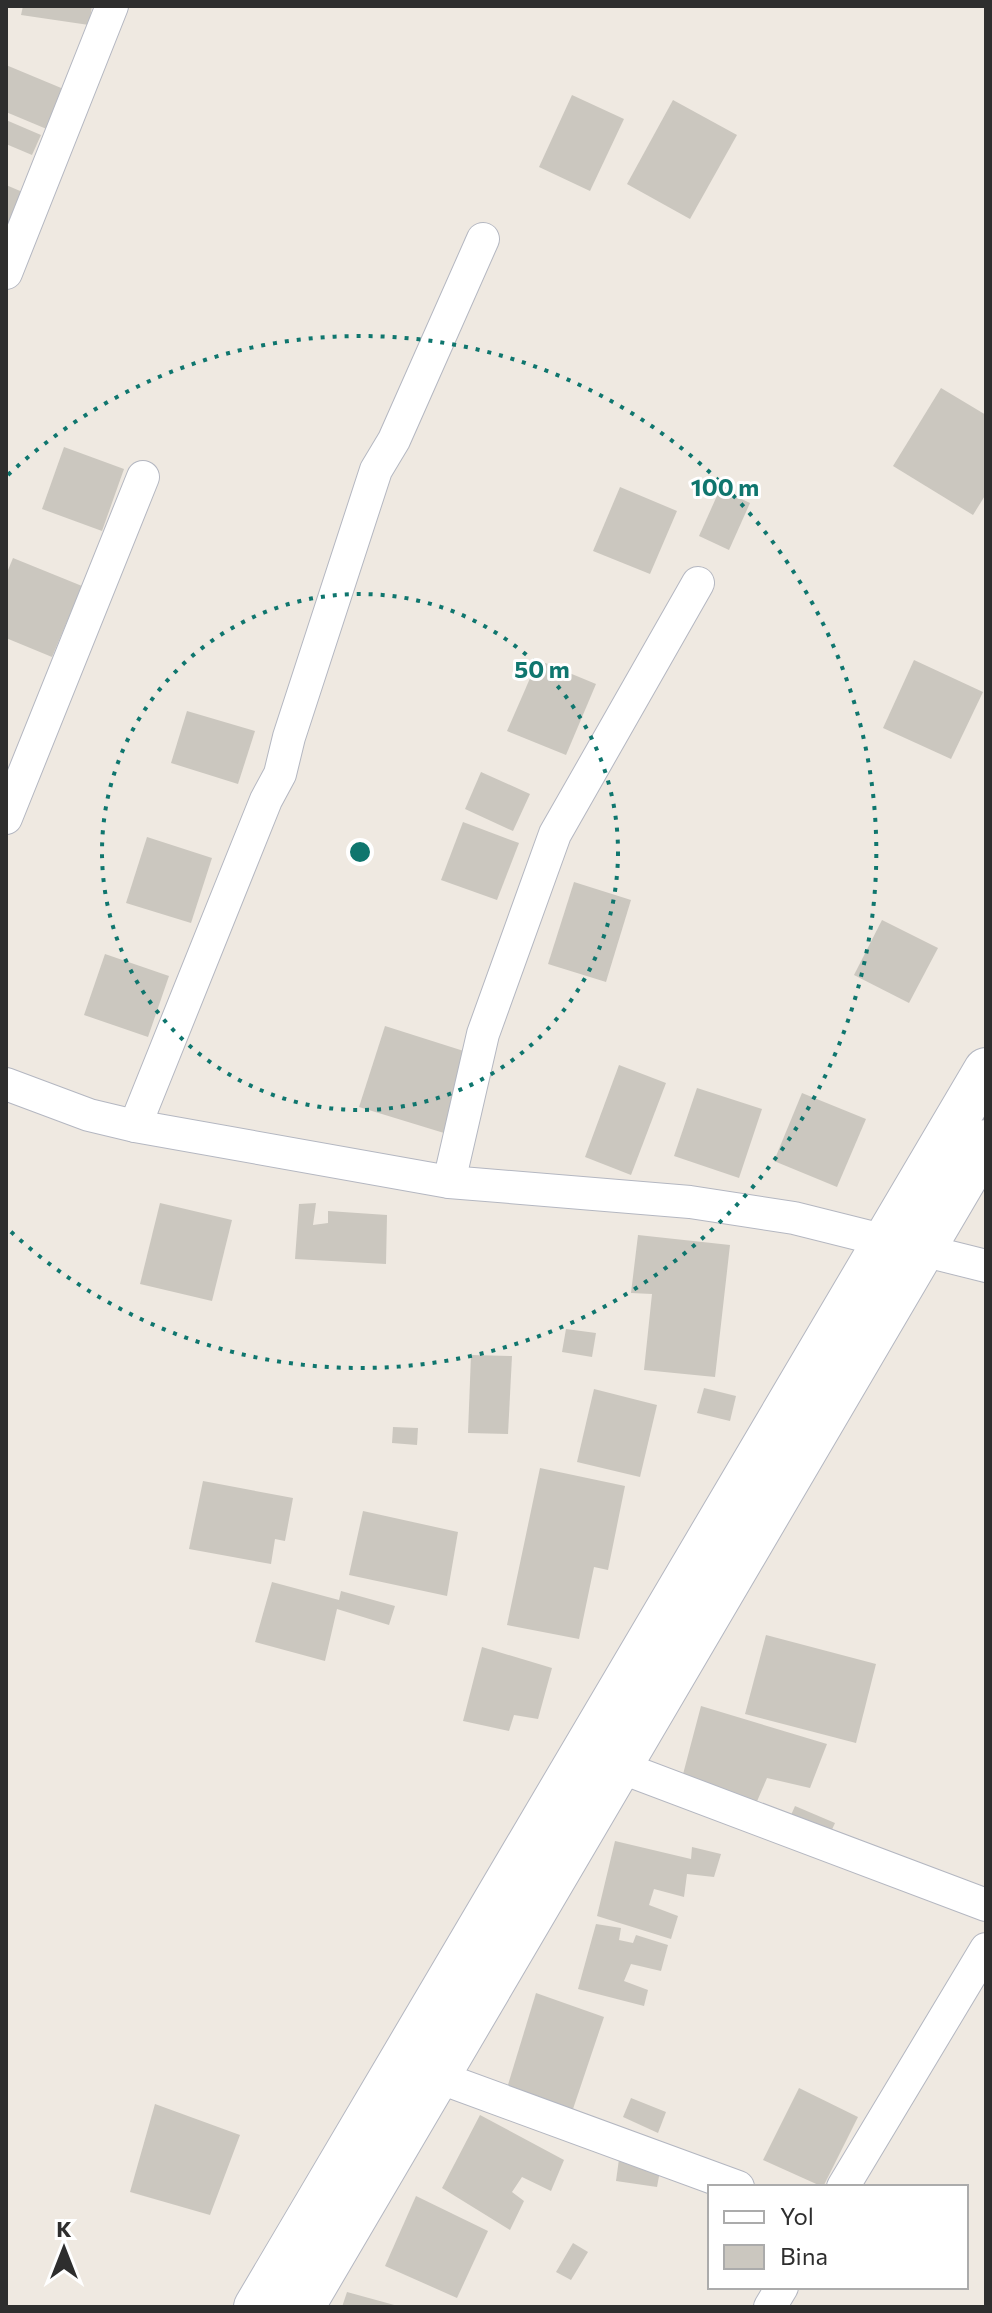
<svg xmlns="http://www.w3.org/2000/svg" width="992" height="2313" font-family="Commissioner,sans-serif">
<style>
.building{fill:#cbc7bf}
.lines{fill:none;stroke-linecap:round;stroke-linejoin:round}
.street-casing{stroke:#b4b7c1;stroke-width:34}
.secondary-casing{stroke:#b4b7c1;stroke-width:46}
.street{stroke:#fff;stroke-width:32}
.secondary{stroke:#fff;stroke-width:44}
.ring{fill:none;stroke:#0f766e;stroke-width:4;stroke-dasharray:4 8}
.centre{fill:#0f766e;stroke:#fff;stroke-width:4}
.ring-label{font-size:24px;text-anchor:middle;font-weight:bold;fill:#0f766e;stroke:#fff;stroke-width:6;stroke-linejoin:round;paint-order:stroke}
</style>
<rect width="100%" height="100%" fill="#efe9e1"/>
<g class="building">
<path d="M23,6H92L89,25L21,15Z"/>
<path d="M6,65L66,90L49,130L6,112Z"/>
<path d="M572,95L624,119L590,191L539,167Z"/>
<path d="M673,100L737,135L690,219L627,184Z"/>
<path d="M6,120L41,135L32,155L6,144Z"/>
<path d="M6,185L32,196L6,236Z"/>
<path d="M941,388L986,415V494L973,515L893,466Z"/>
<path d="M64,447L124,469L102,531L42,509Z"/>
<path d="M620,487L677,511L650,574L593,551Z"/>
<path d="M720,489L750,503L729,550L699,536Z"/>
<path d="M13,558L82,586L52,657L6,638V575Z"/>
<path d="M538,660L596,684L566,755L507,731Z"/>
<path d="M914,660L983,692L951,759L883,728Z"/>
<path d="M187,711L255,731L238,784L171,763Z"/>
<path d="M481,772L530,794L513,831L465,809Z"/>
<path d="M463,822L519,843L497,900L441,880Z"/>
<path d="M147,837L212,858L191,923L126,903Z"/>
<path d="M574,882L631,900L606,982L548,964Z"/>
<path d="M882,920L938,948L909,1003L854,975Z"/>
<path d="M105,954L169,976L148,1037L84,1015Z"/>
<path d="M385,1026L470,1053L444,1133L359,1107Z"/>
<path d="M619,1065L666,1083L631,1175L585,1157Z"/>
<path d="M697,1088L762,1109L739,1178L674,1156Z"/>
<path d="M802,1093L866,1119L837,1187L774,1161Z"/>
<path d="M160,1203L232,1220L212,1301L140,1284Z"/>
<path d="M316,1203L313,1225L328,1223V1211L387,1215L386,1264L295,1259L299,1204Z"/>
<path d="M638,1235L730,1245L715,1377L644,1370L652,1294L631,1293Z"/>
<path d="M566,1329L596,1333L592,1357L562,1352Z"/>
<path d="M471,1355L512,1356L508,1434L468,1433Z"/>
<path d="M704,1388L736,1396L730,1421L697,1413Z"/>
<path d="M594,1389L657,1405L640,1477L577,1462Z"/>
<path d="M393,1427L418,1428L417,1445L392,1443Z"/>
<path d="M540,1468L625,1486L608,1570L594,1567L579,1639L507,1625Z"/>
<path d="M203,1481L293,1498L285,1541L275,1539L271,1564L189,1549Z"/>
<path d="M363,1511L458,1532L447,1596L349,1575Z"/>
<path d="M272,1582L339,1600L341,1591L395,1606L389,1625L337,1609L325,1661L255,1642Z"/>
<path d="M766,1635L876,1664L856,1743L745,1714Z"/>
<path d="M482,1647L552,1668L538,1719L514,1715L509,1731L463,1721Z"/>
<path d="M701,1706L827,1744L810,1788L767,1778L755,1806L682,1778Z"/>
<path d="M795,1806L835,1823L828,1838L788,1822Z"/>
<path d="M615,1841L691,1859L692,1847L721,1854L714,1877L687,1874L684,1897L654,1889L649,1905L678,1916L671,1939L597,1916Z"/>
<path d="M596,1924L621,1928L619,1940L633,1943L636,1935L668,1945L661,1971L631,1964L624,1981L648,1990L644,2006L578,1989Z"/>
<path d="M536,1993L604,2017L573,2109L507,2088Z"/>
<path d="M799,2088L858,2117L823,2187L763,2160Z"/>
<path d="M631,2098L666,2112L658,2133L623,2117Z"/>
<path d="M155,2104L240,2135L210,2215L130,2192Z"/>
<path d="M480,2115L564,2160L551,2191L522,2177L512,2192L524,2201L510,2230L442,2188Z"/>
<path d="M619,2159L661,2166L657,2187L616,2181Z"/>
<path d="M416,2196L488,2231L457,2298L385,2266Z"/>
<path d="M573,2243L588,2252L571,2280L556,2272Z"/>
<path d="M347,2292L398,2306V2307H342Z"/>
</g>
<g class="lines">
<g class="street-casing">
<g id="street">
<path d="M6,273L112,6"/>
<path d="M6,818L143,477"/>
<path d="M6,1084L89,1115L135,1126L449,1182L690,1202L794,1218L986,1266"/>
<path d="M135,1126L266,800L280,774L289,737L376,470L394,440L483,239"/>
<path d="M449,1182L483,1034L555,834L698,583"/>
<path d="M620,1767L986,1905"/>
<path d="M438,2077L738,2187"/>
<path d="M843,2187L986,1949"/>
<path d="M770,2307L782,2287"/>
</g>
</g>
<g class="secondary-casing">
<g id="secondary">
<path d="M256,2307L986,1070"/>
<path d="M302,2307L986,1142"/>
</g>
</g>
<use href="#street" class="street"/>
<use href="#secondary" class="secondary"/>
</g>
<g class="ring">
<circle cx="360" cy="852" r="258"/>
<path d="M8 475A516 516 0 1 1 8 1229"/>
</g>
<circle cx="360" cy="852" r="12" class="centre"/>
<g class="ring-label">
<text x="725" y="496">100 m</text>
<text x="542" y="678">50 m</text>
</g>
<rect width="992" height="2313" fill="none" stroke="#2e2e2e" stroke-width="16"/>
<rect x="708" y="2185" width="260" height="104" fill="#ffffff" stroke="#ababab" stroke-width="2"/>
<rect x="724" y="2211" width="40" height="12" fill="#ffffff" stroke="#ababab" stroke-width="2"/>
<text x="780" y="2225" font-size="24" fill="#2e2e2e">Yol</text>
<rect x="724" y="2245" width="40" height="24" fill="#cbc7bf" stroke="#ababab" stroke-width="2"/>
<text x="780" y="2265" font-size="24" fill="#2e2e2e">Bina</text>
<g transform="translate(64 2249)" stroke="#ffffff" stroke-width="6" paint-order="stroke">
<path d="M0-6L14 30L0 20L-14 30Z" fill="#2e2e2e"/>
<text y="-12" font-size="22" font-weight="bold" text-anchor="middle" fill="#2e2e2e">K</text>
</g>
</svg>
